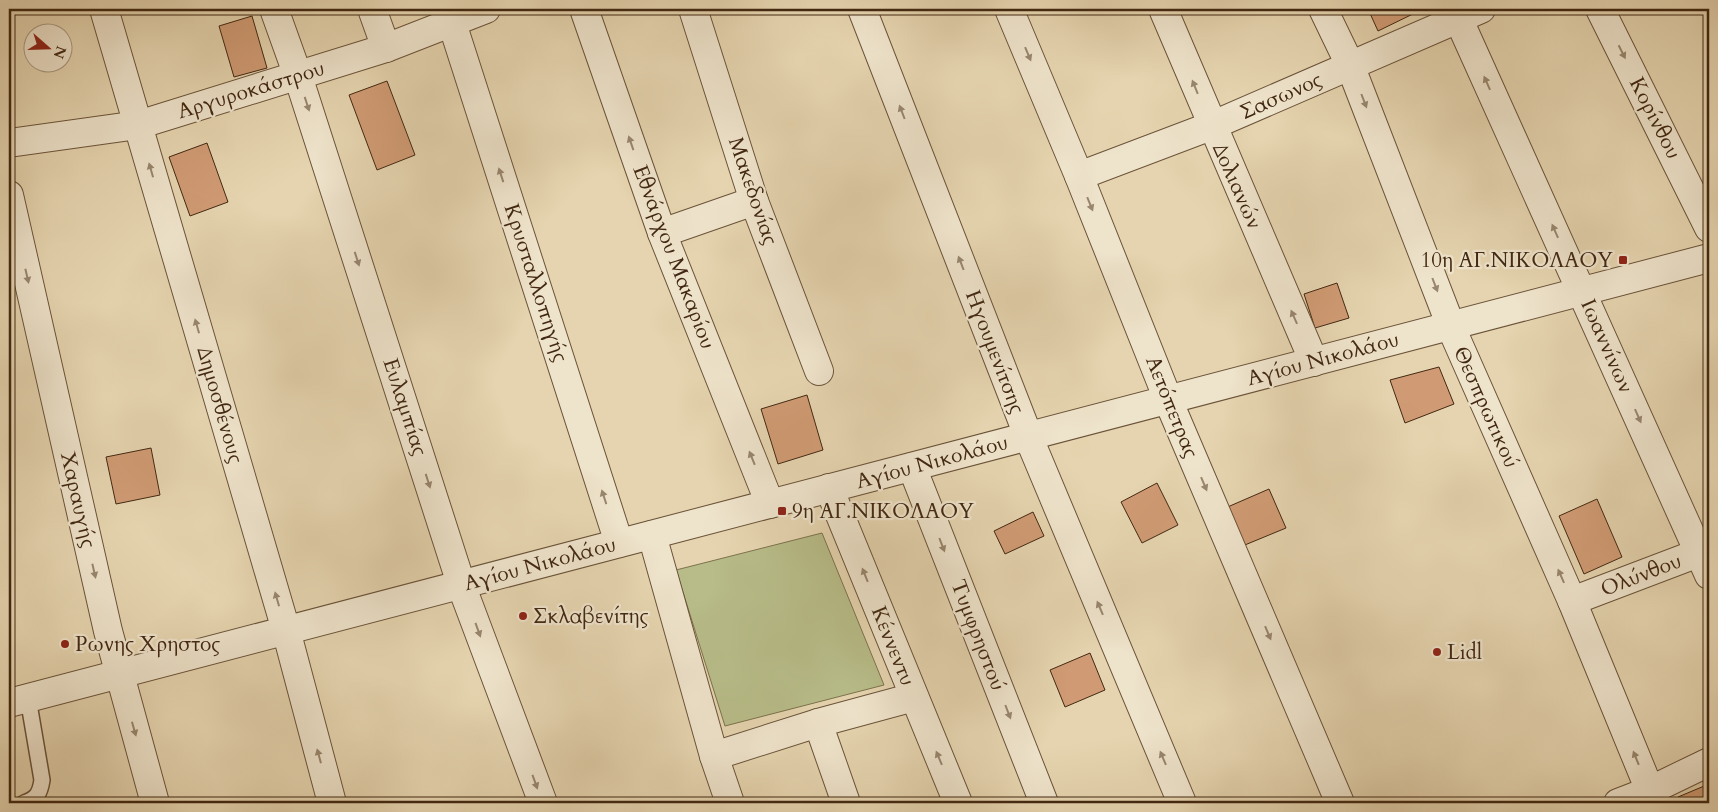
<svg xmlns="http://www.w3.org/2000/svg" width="1718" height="812" font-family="Cardo,serif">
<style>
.green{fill:#b7bc88;stroke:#7c724d}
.building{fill:#d09b74;stroke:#422812}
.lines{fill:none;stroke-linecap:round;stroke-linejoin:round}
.service-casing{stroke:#6b5339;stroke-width:18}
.minor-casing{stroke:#6b5339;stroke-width:30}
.tertiary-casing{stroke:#6b5339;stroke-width:30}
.service{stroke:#eee3cb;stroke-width:15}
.minor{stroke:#eee3cb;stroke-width:28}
.tertiary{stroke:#eee3cb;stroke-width:28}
.oneway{fill:#98866e}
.poi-dot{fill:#8f2418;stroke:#eee3cb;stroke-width:2}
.labels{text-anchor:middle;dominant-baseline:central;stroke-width:4.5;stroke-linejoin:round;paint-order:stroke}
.street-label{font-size:21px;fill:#422812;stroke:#eee3cb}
.poi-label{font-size:21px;fill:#422812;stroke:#eee3cb;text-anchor:start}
</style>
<rect width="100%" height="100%" fill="#e5d4af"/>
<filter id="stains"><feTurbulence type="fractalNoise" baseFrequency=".004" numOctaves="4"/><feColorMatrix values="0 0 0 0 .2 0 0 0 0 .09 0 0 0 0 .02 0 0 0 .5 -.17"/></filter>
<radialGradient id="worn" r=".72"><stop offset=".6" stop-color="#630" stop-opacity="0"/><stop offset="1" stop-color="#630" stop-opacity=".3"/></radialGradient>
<path class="green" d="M822,533L884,685L725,726L676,570Z"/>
<g class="building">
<path d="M1368,9H1418L1419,11L1378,31Z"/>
<path d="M252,16L267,68L234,77L219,26Z"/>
<path d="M387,81L415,155L377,170L349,95Z"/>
<path d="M207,143L228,202L190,216L169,157Z"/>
<path d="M1337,283L1349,318L1315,328L1304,294Z"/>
<path d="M1439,367L1454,404L1405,423L1390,380Z"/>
<path d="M807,395L823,450L778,464L761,409Z"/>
<path d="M151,448L160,495L116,504L106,457Z"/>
<path d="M1157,483L1178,525L1142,543L1121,502Z"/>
<path d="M1269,489L1286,528L1240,547L1223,509Z"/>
<path d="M1597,499L1622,557L1584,574L1559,516Z"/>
<path d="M1033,512L1044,536L1005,554L994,531Z"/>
<path d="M1090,653L1105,690L1065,707L1050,670Z"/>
<path d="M1709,784V803H1680L1678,797Z"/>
</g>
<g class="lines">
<g class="service-casing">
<path id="service" d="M24,803C37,799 40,793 42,780L28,698"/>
</g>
<g class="minor-casing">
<g id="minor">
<path d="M104,9L286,630L332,803"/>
<path d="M274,9L298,76L463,590L543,803"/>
<path d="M372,9L386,48"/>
<path d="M584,9L662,233L770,504"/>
<path d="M693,9L754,201L819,371"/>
<path d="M862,9L1031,443L1182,803"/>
<path d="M1009,9L1079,176L1171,407L1340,803"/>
<path d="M1163,9L1314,362"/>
<path d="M1323,9L1350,65L1454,334L1572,601L1655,803"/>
<path d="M1454,9L1709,575"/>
<path d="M1600,9L1709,228"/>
<path d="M452,23L619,543"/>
<path d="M9,143L138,125L386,48L486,9"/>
<path d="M1079,176L1211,126L1481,9"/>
<path d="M9,195L108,631L155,803"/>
<path d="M662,233L754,201"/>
<path d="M912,467L1044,803"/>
<path d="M829,488L958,803"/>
<path d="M652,535L714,756L730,803"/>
<path d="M1572,601L1709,549"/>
<path d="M818,723L846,803"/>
<path d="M714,756L818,723L914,697"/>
<path d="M1618,803L1649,791L1709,762"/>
</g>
</g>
<g class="tertiary-casing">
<path id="tertiary" d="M9,703L1709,258"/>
</g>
<use href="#service" class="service"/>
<use href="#minor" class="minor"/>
<use href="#tertiary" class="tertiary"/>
</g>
<defs><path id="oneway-solid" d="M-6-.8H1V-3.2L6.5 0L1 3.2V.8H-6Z" transform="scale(1.25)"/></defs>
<g class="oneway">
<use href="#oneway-solid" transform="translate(1622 52) rotate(63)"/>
<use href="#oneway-solid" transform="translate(1028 54) rotate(67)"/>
<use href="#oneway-solid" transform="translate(1487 83) rotate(-114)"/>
<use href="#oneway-solid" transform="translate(1195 87) rotate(-112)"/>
<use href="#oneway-solid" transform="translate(1364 101) rotate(69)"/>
<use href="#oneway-solid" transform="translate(307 104) rotate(72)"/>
<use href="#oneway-solid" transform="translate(902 112) rotate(-111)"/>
<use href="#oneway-solid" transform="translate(631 143) rotate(-109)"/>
<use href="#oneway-solid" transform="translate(151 170) rotate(-106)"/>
<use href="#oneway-solid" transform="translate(501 175) rotate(-108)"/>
<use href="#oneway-solid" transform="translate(1090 204) rotate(68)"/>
<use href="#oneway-solid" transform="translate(1555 231) rotate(-114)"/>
<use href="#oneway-solid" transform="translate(357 259) rotate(72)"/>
<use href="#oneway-solid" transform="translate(961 263) rotate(-111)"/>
<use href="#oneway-solid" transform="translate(27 276) rotate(77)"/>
<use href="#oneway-solid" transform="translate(1435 285) rotate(69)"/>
<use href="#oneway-solid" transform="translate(1294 317) rotate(-114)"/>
<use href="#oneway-solid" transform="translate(197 326) rotate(-106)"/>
<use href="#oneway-solid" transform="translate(1638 416) rotate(66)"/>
<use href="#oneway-solid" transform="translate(752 458) rotate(-112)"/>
<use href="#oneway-solid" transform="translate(428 481) rotate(72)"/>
<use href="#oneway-solid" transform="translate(1204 484) rotate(67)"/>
<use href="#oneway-solid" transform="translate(604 497) rotate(-108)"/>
<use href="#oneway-solid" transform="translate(942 545) rotate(69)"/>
<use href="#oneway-solid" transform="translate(94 571) rotate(77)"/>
<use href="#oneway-solid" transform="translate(865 575) rotate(-112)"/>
<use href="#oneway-solid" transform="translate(1561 576) rotate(-114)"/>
<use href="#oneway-solid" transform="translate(277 599) rotate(-106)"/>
<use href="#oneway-solid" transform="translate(1100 608) rotate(-113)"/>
<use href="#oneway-solid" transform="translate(478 630) rotate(70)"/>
<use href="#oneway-solid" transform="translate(1268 633) rotate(67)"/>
<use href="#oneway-solid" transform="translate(1008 712) rotate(69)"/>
<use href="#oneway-solid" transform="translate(134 729) rotate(74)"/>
<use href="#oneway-solid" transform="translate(319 756) rotate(-105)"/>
<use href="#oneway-solid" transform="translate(939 758) rotate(-113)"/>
<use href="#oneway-solid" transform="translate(1163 758) rotate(-113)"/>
<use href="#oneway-solid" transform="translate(1636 758) rotate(-112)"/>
<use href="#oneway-solid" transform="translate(535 782) rotate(70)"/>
</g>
<g class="poi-dot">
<rect x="1618" y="255" width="10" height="10" rx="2.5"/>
<rect x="777" y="506" width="10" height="10" rx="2.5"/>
<circle cx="523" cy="616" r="5"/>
<circle cx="65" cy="644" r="5"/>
<circle cx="1437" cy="652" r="5"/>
</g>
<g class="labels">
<g class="street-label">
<text transform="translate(251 90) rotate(-17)">Αργυροκάστρου</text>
<text transform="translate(1281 96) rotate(-24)">Σασωνος</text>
<text transform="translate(1655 118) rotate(63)">Κορίνθου</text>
<text transform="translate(1237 186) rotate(66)">Δολιανών</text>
<text transform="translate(753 191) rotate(71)">Μακεδονίας</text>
<text transform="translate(674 257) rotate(69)">Εθνάρχου Μακαρίου</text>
<text transform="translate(536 283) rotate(72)">Κρυσταλλοπηγής</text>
<text transform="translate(1607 346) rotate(66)">Ιωαννίνων</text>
<text transform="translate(995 352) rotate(69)">Ηγουμενίτσης</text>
<text transform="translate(1323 359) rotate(-15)">Αγίου Νικολάου</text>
<text transform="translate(220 405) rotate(74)">Δημοσθένους</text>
<text transform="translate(405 407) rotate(72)">Ευλαμπίας</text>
<text transform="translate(1172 407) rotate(68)">Αετόπετρας</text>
<text transform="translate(1486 407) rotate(66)">Θεσπρωτικού</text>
<text transform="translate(932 462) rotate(-15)">Αγίου Νικολάου</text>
<text transform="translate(78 500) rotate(77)">Χαραυγής</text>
<text transform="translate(540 564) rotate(-15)">Αγίου Νικολάου</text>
<text transform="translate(1641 575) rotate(-21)">Ολύνθου</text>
<text transform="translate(978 635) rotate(69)">Τυμφρηστού</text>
<text transform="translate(893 646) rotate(68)">Κέννεντυ</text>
</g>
<g class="poi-label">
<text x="1613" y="260" text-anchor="end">10η ΑΓ.ΝΙΚΟΛΑΟΥ</text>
<text x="792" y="511">9η ΑΓ.ΝΙΚΟΛΑΟΥ</text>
<text x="533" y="616">Σκλαβενίτης</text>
<text x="75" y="644">Ρωνης Χρηστος</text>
<text x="1447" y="652">Lidl</text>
</g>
</g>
<rect width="1718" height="812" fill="none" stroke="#e5d4af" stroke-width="30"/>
<rect x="10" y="10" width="1698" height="792" fill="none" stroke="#422812" stroke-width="2.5"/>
<rect x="15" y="15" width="1688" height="782" fill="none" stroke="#422812"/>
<g transform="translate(48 48) rotate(110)"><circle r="24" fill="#eee3cb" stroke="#a99881"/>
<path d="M0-4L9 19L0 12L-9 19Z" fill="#8f2418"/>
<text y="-8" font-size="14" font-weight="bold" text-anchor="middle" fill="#422812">N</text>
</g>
<rect width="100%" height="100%" filter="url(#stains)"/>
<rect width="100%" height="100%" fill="url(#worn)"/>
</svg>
